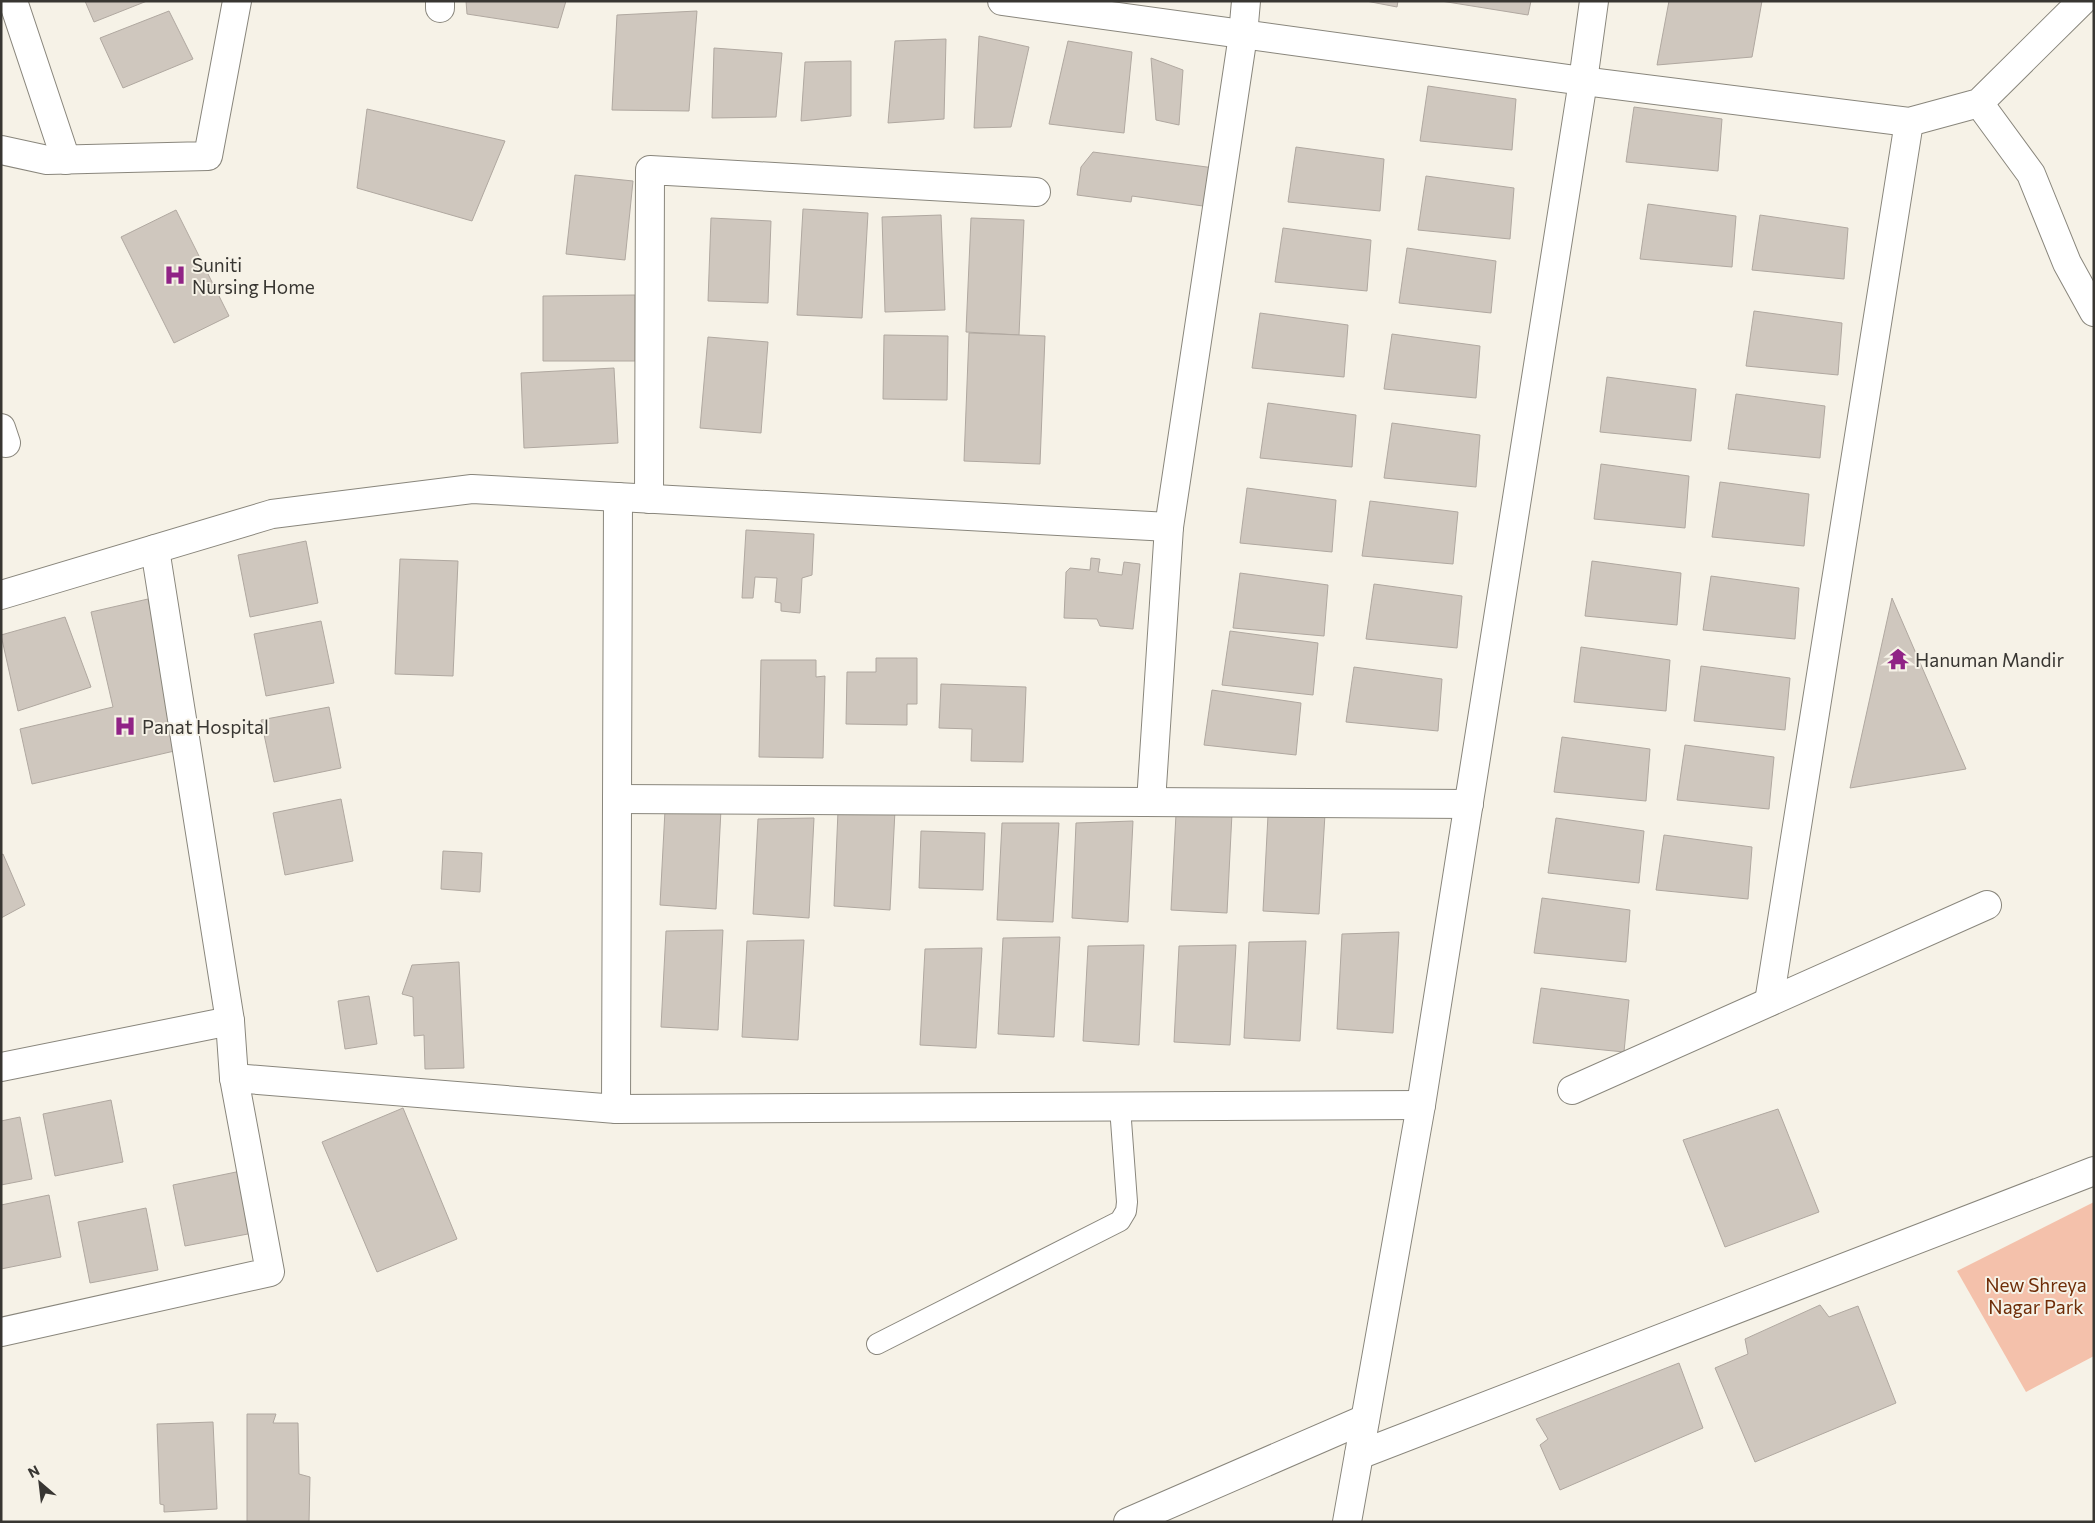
<svg xmlns="http://www.w3.org/2000/svg" width="2095" height="1523" font-family="Commissioner,sans-serif">
<style>
.green{fill:#f4c1ab}
.building{fill:#cfc7be;stroke:#b0a8a0}
.lines{fill:none;stroke-linecap:round;stroke-linejoin:round}
.service-casing{stroke:#89867c;stroke-width:22}
.minor-casing{stroke:#89867c;stroke-width:30}
.tertiary-casing{stroke:#89867c;stroke-width:30}
.service{stroke:#fff;stroke-width:20}
.minor{stroke:#fff;stroke-width:28}
.tertiary{stroke:#fff;stroke-width:28}
.labels{text-anchor:middle;dominant-baseline:central;stroke-width:4;stroke-linejoin:round;paint-order:stroke}
.poi-label{font-size:19px;fill:#383632;stroke:#f6f2e7;text-anchor:start}
.park-label{font-size:19px;fill:#6f2d08;stroke:#f6f2e7}
</style>
<rect width="100%" height="100%" fill="#f6f2e7"/>
<path class="green" d="M2094,1202V1356L2026,1392L1957,1271Z"/>
<g class="building">
<path d="M85,1H147L94,22Z"/>
<path d="M466,1H566L558,28L467,14Z"/>
<path d="M1366,1H1398L1397,7Z"/>
<path d="M1441,1H1531L1528,15Z"/>
<path d="M1669,1H1762L1752,57L1657,65Z"/>
<path d="M169,11L193,59L123,88L100,38Z"/>
<path d="M697,11L689,111L612,110L617,15Z"/>
<path d="M979,36L1029,47L1011,127L974,128Z"/>
<path d="M946,39L944,119L888,123L895,41Z"/>
<path d="M1068,41L1132,52L1124,133L1049,124Z"/>
<path d="M714,48L782,53L776,117L712,118Z"/>
<path d="M1151,58L1183,70L1179,125L1156,120Z"/>
<path d="M851,61V116L801,121L805,62Z"/>
<path d="M1428,86L1516,99L1512,150L1420,141Z"/>
<path d="M1634,107L1722,119L1718,171L1626,162Z"/>
<path d="M367,109L505,141L472,221L357,188Z"/>
<path d="M1296,147L1384,159L1380,211L1288,202Z"/>
<path d="M1093,152L1222,169L1217,208L1132,196L1131,202L1077,195L1081,167Z"/>
<path d="M575,175L633,181L625,260L566,254Z"/>
<path d="M1426,176L1514,188L1510,239L1418,230Z"/>
<path d="M1648,204L1736,216L1732,267L1640,259Z"/>
<path d="M803,209L868,213L862,318L797,315Z"/>
<path d="M176,210L229,316L174,343L121,237Z"/>
<path d="M941,215L945,310L885,312L882,217Z"/>
<path d="M1760,215L1848,228L1844,279L1752,270Z"/>
<path d="M711,218L771,221L768,303L708,301Z"/>
<path d="M971,218L1024,220L1019,335L966,332Z"/>
<path d="M1283,228L1371,240L1367,291L1275,282Z"/>
<path d="M1407,248L1496,261L1491,313L1399,303Z"/>
<path d="M635,295V361H543V296Z"/>
<path d="M1754,311L1842,323L1838,375L1746,366Z"/>
<path d="M1260,313L1348,325L1344,377L1252,368Z"/>
<path d="M969,333L1045,336L1040,464L964,461Z"/>
<path d="M1392,334L1480,346L1476,398L1384,389Z"/>
<path d="M884,335L948,336L947,400L883,399Z"/>
<path d="M708,337L768,342L761,433L700,428Z"/>
<path d="M614,368L618,443L524,448L521,373Z"/>
<path d="M1607,377L1696,389L1691,441L1600,432Z"/>
<path d="M1736,394L1825,406L1820,458L1728,449Z"/>
<path d="M1268,403L1356,415L1352,467L1260,458Z"/>
<path d="M1392,423L1480,435L1476,487L1384,478Z"/>
<path d="M1601,464L1689,476L1685,528L1594,519Z"/>
<path d="M1720,482L1809,494L1804,546L1712,537Z"/>
<path d="M1247,488L1336,500L1332,552L1240,543Z"/>
<path d="M1370,501L1458,512L1453,564L1362,556Z"/>
<path d="M746,530L814,534L812,575L802,578L800,613L781,611V603L775,602L777,578L755,577L753,598H742Z"/>
<path d="M306,541L318,603L250,617L238,555Z"/>
<path d="M1091,558L1100,559L1098,572L1122,575L1124,562L1140,564L1133,629L1100,626L1097,619L1064,618L1066,572L1070,568L1090,570Z"/>
<path d="M400,559L458,561L453,676L395,674Z"/>
<path d="M1592,561L1681,573L1677,625L1585,616Z"/>
<path d="M1240,573L1328,585L1324,636L1233,628Z"/>
<path d="M1711,576L1799,588L1795,639L1703,630Z"/>
<path d="M1374,584L1462,596L1457,648L1366,639Z"/>
<path d="M1892,598L1966,769L1850,788Z"/>
<path d="M148,599L183,749L32,784L20,729L113,707L91,612Z"/>
<path d="M65,617L91,687L18,711L1,635Z"/>
<path d="M321,621L334,683L266,696L254,634Z"/>
<path d="M1230,631L1318,643L1313,695L1222,685Z"/>
<path d="M1581,647L1670,660L1666,711L1574,702Z"/>
<path d="M876,658H917V704H907V725L846,724L847,672H876Z"/>
<path d="M761,660H816V677L825,676L823,758L759,757Z"/>
<path d="M1701,666L1790,678L1785,730L1694,721Z"/>
<path d="M1354,667L1442,679L1438,731L1346,722Z"/>
<path d="M941,684L1026,687L1023,762L971,761L972,729L939,728Z"/>
<path d="M1212,690L1301,703L1296,755L1204,745Z"/>
<path d="M329,707L341,768L274,782L261,720Z"/>
<path d="M1562,737L1650,749L1646,801L1554,792Z"/>
<path d="M1685,745L1774,757L1769,809L1677,800Z"/>
<path d="M341,799L353,861L285,875L273,813Z"/>
<path d="M721,809L716,909L660,905L665,810Z"/>
<path d="M895,810L890,910L834,906L838,811Z"/>
<path d="M1232,813L1227,913L1171,910L1176,814Z"/>
<path d="M1325,814L1319,914L1263,911L1268,815Z"/>
<path d="M814,818L809,918L753,914L758,819Z"/>
<path d="M1556,818L1644,831L1639,883L1548,873Z"/>
<path d="M1133,821L1128,922L1072,918L1076,823Z"/>
<path d="M1002,823H1059L1053,922L997,920Z"/>
<path d="M921,831L985,833L983,890L919,888Z"/>
<path d="M1664,835L1752,847L1748,899L1656,890Z"/>
<path d="M443,851L482,853L480,892L441,889Z"/>
<path d="M3,854L25,905L1,918V855Z"/>
<path d="M1542,898L1630,910L1626,962L1534,953Z"/>
<path d="M723,930L718,1030L661,1027L666,931Z"/>
<path d="M1399,932L1393,1033L1337,1029L1342,934Z"/>
<path d="M1060,937L1054,1037L998,1034L1003,938Z"/>
<path d="M804,940L798,1040L742,1037L747,941Z"/>
<path d="M1306,941L1300,1041L1244,1038L1249,942Z"/>
<path d="M1144,945L1139,1045L1083,1041L1088,946Z"/>
<path d="M1236,945L1230,1045L1174,1042L1179,946Z"/>
<path d="M982,948L976,1048L920,1045L925,949Z"/>
<path d="M459,962L464,1068L425,1069L424,1035L414,1036L413,997L402,994L412,965Z"/>
<path d="M1541,988L1629,1000L1624,1052L1533,1043Z"/>
<path d="M369,996L377,1044L345,1049L338,1001Z"/>
<path d="M111,1100L123,1162L55,1176L43,1114Z"/>
<path d="M403,1108L457,1239L377,1272L322,1142Z"/>
<path d="M1778,1109L1819,1212L1725,1247L1683,1140Z"/>
<path d="M20,1117L32,1179L1,1185V1121Z"/>
<path d="M241,1171L253,1233L185,1246L173,1185Z"/>
<path d="M49,1195L61,1257L1,1269V1205Z"/>
<path d="M146,1208L158,1270L90,1283L78,1222Z"/>
<path d="M1820,1305L1829,1317L1858,1306L1896,1403L1755,1462L1715,1368L1748,1354L1745,1339Z"/>
<path d="M1679,1363L1703,1428L1560,1490L1540,1445L1548,1439L1536,1419Z"/>
<path d="M247,1414H276L273,1423H298L299,1474L310,1477L309,1522H247Z"/>
<path d="M213,1422L217,1509L164,1512V1505L160,1504L157,1424Z"/>
</g>
<g class="lines">
<g class="service-casing">
<path id="service" d="M877,1344L1120,1221L1126,1211L1127,1202L1120,1107"/>
</g>
<g class="minor-casing">
<g id="minor">
<path d="M13,1L66,160"/>
<path d="M440,1V8"/>
<path d="M1002,1L1583,81L1909,122L1979,103L2082,1"/>
<path d="M1979,103L2031,174L2067,263L2094,312"/>
<path d="M1,150L47,160L208,156L237,1"/>
<path d="M1,428L6,443"/>
<path d="M649,499L650,170L1036,192"/>
<path d="M1,595L272,514L472,489L1169,527"/>
<path d="M617,799L1469,804"/>
<path d="M1151,802L1169,527L1243,35L1246,1"/>
<path d="M1769,1002L1909,122"/>
<path d="M1,1067L230,1021"/>
<path d="M234,1078L616,1109L1421,1105"/>
<path d="M1572,1090L1987,905"/>
<path d="M616,1109L618,497"/>
<path d="M1,1332L270,1272L234,1078L230,1021L155,549"/>
<path d="M1359,1455L2094,1171"/>
<path d="M1128,1522L1365,1419"/>
</g>
</g>
<g class="tertiary-casing">
<path id="tertiary" d="M1347,1522L1421,1105L1583,81L1594,1"/>
</g>
<use href="#service" class="service"/>
<use href="#minor" class="minor"/>
<use href="#tertiary" class="tertiary"/>
</g>
<defs>
<g id="hospital-bare" transform="scale(1.725)"><path d="M-5-5h3v3.5h4V-5h3V5h-3V1.5h-4V5h-3Z" fill="#902386" stroke="#f6f2e7" stroke-width="2.5" paint-order="stroke"/></g>
<g id="temple-bare" transform="scale(1.725)"><path d="M0-6L5-2H3V0L6.5 2.5H4V6H1.5V3h-3V6H-4V2.5H-6.5L-3 0V-2H-5Z" fill="#902386" stroke="#f6f2e7" stroke-width="2.5" paint-order="stroke"/></g>
</defs>
<g fill-rule="evenodd">
<use href="#hospital-bare" x="175" y="275"/>
<use href="#temple-bare" x="1898" y="659"/>
<use href="#hospital-bare" x="125" y="726"/>
</g>
<g class="labels">
<g class="poi-label">
<text x="192" y="264">Suniti<tspan x="192" dy="22">Nursing Home</tspan></text>
<text x="1915" y="659">Hanuman Mandir</text>
<text x="142" y="726">Panat Hospital</text>
</g>
<g class="park-label">
<text x="2036" y="1284">New Shreya<tspan x="2036" dy="22">Nagar Park</tspan></text>
</g>
</g>
<rect width="2095" height="1523" fill="none" stroke="#383632" stroke-width="5"/>
<g transform="translate(40 1483) rotate(332)" stroke="#f6f2e7" stroke-width="4" paint-order="stroke">
<path d="M0-4L9 19L0 12L-9 19Z" fill="#383632"/>
<text y="-8" font-size="14" font-weight="bold" text-anchor="middle" fill="#383632">N</text>
</g>
</svg>
